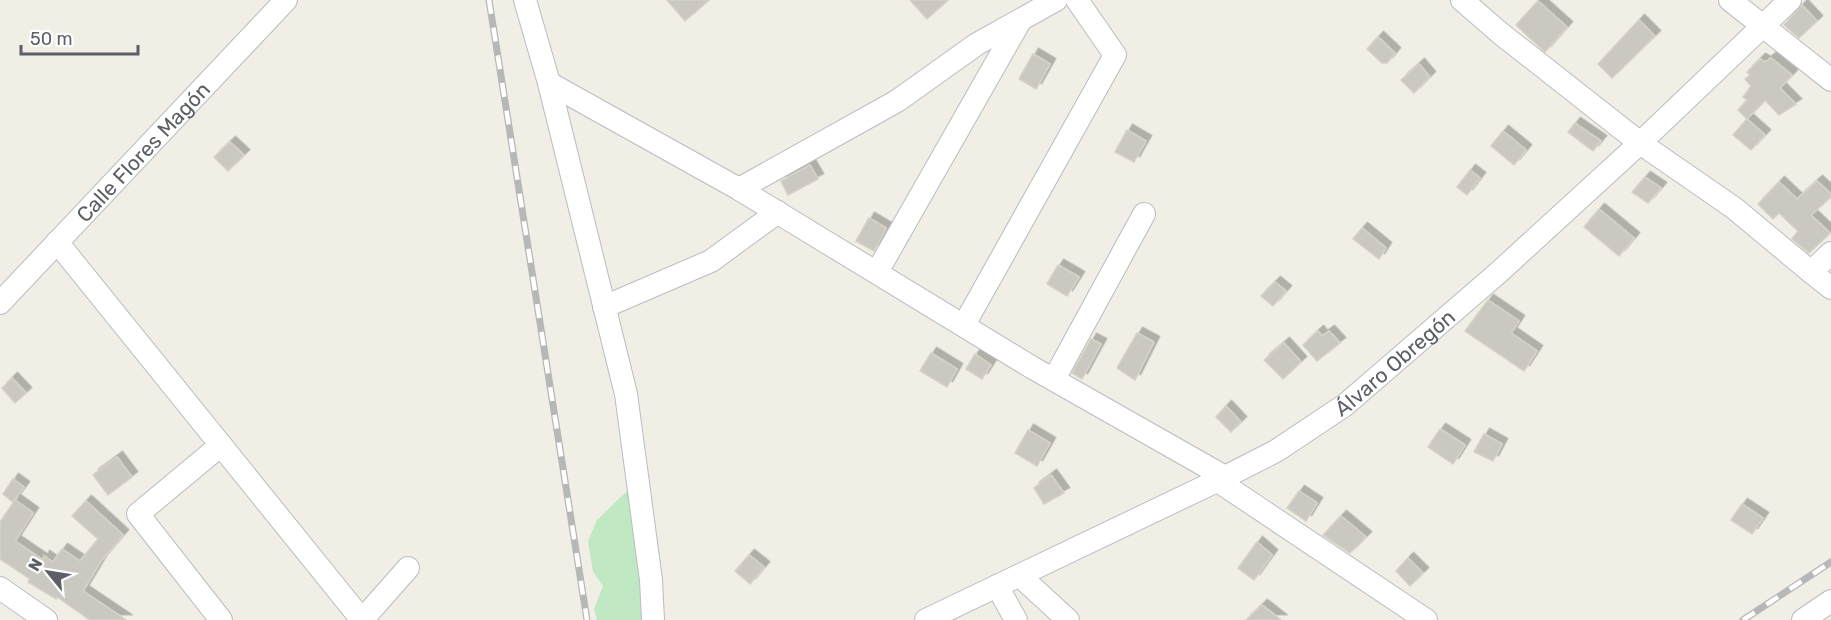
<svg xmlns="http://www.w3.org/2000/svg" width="1831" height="620" font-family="Rubik,sans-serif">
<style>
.green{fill:#c0e9c3}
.building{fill:#cbc8c2;stroke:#d5d1c3;stroke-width:1.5;filter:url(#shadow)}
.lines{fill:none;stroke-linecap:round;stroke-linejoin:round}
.minor-casing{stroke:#b9bcc1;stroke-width:24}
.minor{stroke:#fff;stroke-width:22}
.rail-casing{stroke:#b6b7b7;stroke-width:7}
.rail{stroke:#fff;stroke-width:4.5;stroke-dasharray:14;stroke-linecap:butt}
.labels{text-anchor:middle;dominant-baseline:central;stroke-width:5;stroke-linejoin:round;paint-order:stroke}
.street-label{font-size:21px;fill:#5c6066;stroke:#fff}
</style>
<defs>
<filter id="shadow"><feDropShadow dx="5.5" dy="-5.5" stdDeviation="0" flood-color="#0004"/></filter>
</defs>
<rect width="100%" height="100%" fill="#f0eee5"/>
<path class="green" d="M627,491L640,546L646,620H597L594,609L603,586L593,572L588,541L597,520Z"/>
<g class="building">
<path d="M667,0H709L685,21Z"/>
<path d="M910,0H948L927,19Z"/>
<path d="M1538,1L1567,27L1545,52L1516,25Z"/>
<path d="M1802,5L1817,21L1799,38L1784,25Z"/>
<path d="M1639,20L1655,36L1612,78L1598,64Z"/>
<path d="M1378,37L1395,53L1387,63H1382L1367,49Z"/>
<path d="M1033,54L1050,64L1036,89L1019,79Z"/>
<path d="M1771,58L1792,75L1780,88L1796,104L1779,115L1765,100L1747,119L1738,110L1747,100L1743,97L1751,86L1745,79L1750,75L1747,72L1760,59L1765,62Z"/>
<path d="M1419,64L1430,77L1414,93L1401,80Z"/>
<path d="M1747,119L1765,135L1751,150L1733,135Z"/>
<path d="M1575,123L1601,141L1593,151L1568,132Z"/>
<path d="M1127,130L1146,141L1134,162L1115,152Z"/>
<path d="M1503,131L1526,150L1514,165L1491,146Z"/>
<path d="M230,142L244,155L228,171L214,157Z"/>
<path d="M810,165L818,179L788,195L781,181Z"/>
<path d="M1470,170L1480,178L1467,195L1457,187Z"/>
<path d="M1645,177L1661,188L1648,203L1632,192Z"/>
<path d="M1817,181L1831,194V197L1811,215L1830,233L1809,253L1792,239L1798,231L1779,213L1773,219L1758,204L1779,182L1797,199Z"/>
<path d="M1599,209L1634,238L1619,256L1584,227Z"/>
<path d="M869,218L886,228L874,251L856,241Z"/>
<path d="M1362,228L1386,248L1379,259L1353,239Z"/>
<path d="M1058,265L1079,277L1067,296L1047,284Z"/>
<path d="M1275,282L1286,291L1273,306L1261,296Z"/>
<path d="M1488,300L1519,321L1511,333L1537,351L1524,371L1465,331Z"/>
<path d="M1318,331L1322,336L1329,331L1340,343L1317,361L1303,345Z"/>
<path d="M1137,333L1154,342L1135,380L1117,368Z"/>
<path d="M1091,339L1101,344L1082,379L1072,373Z"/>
<path d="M1284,343L1301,362L1283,379L1264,360Z"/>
<path d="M931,353L957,369L947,387L920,371Z"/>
<path d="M975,354L991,365L982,379L966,369Z"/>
<path d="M12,378L26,393L15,403L2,388Z"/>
<path d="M1226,406L1241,422L1231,432L1216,417Z"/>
<path d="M1440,429L1465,445L1453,464L1428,447Z"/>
<path d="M1028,430L1050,443L1037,466L1015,453Z"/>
<path d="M1484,434L1502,444L1493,461L1474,452Z"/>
<path d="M117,457L132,477L108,495L93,475Z"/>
<path d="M1051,475L1064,493L1044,504L1034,488Z"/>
<path d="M13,479L24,487L13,502L3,494Z"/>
<path d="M1299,491L1317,503L1306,521L1287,508Z"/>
<path d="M15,500L33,513L15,541L43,560L44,556L53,562L62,549L80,561L98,539L72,516L86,501L123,535L101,561L83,591L126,620H90L57,597L56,599L28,582L30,579L0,559V522Z"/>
<path d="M1742,504L1763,518L1752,534L1731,520Z"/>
<path d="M1341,516L1366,537L1350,553L1323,535Z"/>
<path d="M1257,542L1272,555L1254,580L1238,568Z"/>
<path d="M749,555L764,567L750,584L735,571Z"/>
<path d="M1408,558L1423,573L1410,586L1396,571Z"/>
<path d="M1262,605L1281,620H1246Z"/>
</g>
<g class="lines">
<g class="minor-casing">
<g id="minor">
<path d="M525,0L549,83L626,394L651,580L653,620"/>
<path d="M1462,0L1500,33L1640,143L1734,208L1811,272"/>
<path d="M1730,0L1831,80"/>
<path d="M549,83L739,189L1033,368L1225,477"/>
<path d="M739,189L897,101L977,44L1056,0"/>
<path d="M57,242L362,620"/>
<path d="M1831,253L1811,272L1831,288"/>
<path d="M877,272L1020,21"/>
<path id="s1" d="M0,303L286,0"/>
<path d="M604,307L711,261L778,212"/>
<path d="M964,325L1115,55L1077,0"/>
<path d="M1054,379L1144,214"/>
<path d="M221,445L138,514L221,620"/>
<path d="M1218,481L1426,620"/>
<path d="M1020,576L1068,620"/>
<path d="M997,586L1016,620"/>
<path d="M0,588L46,620"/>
<path d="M363,619L408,568"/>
<path id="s2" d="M926,620L1225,477L1276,451L1345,405L1498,273L1640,143L1790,0"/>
<path d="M1803,620L1831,601"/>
</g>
</g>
<use href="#minor" class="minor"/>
<g class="rail-casing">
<g id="rail">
<path d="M489,0L587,620"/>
<path d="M1743,620L1831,562"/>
</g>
</g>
<use href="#rail" class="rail"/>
</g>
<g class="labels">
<g class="street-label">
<text stroke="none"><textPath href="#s1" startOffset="208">Calle Flores Magón</textPath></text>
<text stroke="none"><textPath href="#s2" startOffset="537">Álvaro Obregón</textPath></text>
</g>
</g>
<g transform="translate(48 572) rotate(300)" stroke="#ffffff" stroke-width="4.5" paint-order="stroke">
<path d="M0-4.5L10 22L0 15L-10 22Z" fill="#5c6066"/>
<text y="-9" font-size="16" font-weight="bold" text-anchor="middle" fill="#5c6066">N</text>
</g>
<path d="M21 45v9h117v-9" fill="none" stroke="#5c6066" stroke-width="3"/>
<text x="30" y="45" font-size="18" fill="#5c6066" stroke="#ffffff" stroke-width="4.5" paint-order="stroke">50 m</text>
</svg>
